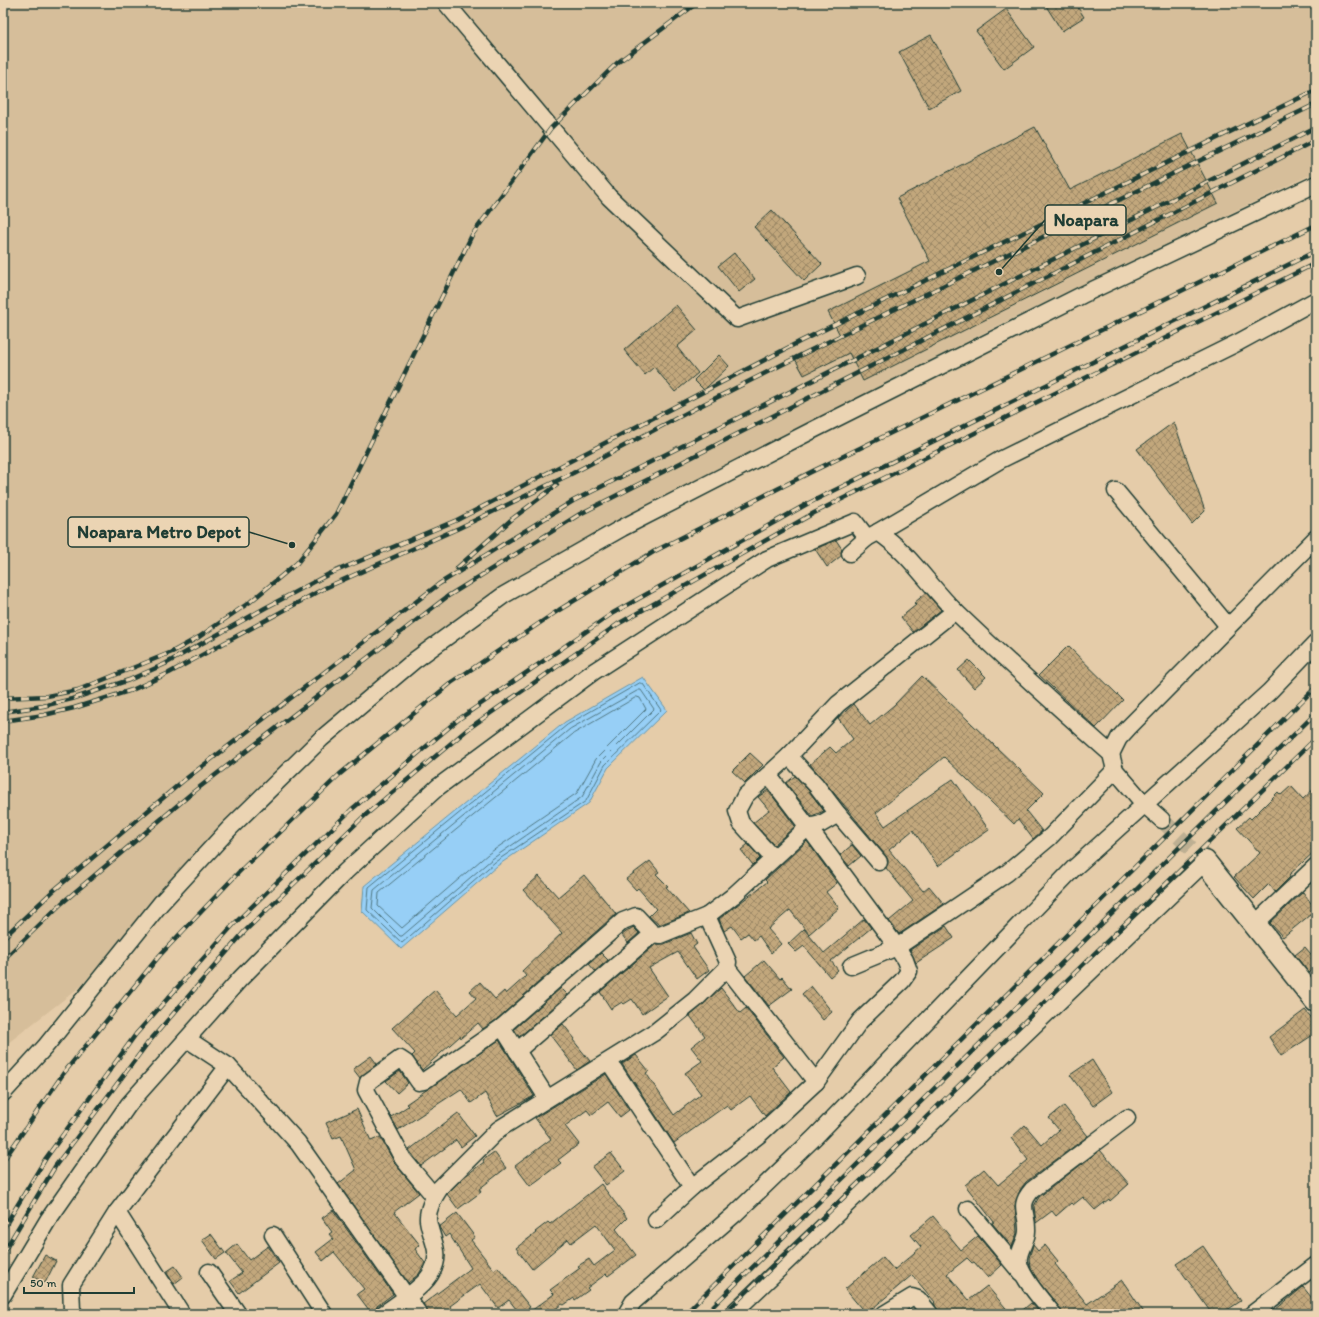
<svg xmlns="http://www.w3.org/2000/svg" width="1319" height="1317" font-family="Itim,sans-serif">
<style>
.built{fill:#d6be9a}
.water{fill:#97cff6;stroke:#6795a8}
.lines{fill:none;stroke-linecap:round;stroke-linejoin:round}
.shore{stroke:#4f7782;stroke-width:1}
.stream{stroke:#6795a8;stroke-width:4.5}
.building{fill:url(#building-cross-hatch);stroke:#1f3d34}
.street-tunnel{stroke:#bdaf92;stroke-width:16;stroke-dasharray:16 8;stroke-linecap:butt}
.street-casing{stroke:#1f3d34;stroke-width:19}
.secondary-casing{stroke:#1f3d34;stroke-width:25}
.street{stroke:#ebd4b3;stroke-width:16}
.secondary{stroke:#ebd4b3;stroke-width:22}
.rail-casing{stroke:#1f3d34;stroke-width:4.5}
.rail{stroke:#ebd4b3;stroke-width:3;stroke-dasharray:9;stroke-linecap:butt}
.leader{fill:none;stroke:#1f3d34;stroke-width:1.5}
.callout-dot{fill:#1f3d34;stroke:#ebd4b3;stroke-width:1.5}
.callout{fill:#ebd4b3;stroke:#1f3d34;stroke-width:1.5}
.callout-label{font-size:18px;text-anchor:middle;font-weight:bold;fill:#1f3d34}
</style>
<defs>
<pattern id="building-cross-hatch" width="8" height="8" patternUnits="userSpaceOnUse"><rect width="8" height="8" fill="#c2a77c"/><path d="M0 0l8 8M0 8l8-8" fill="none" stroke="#9d8966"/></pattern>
</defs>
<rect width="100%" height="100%" fill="#e5cca9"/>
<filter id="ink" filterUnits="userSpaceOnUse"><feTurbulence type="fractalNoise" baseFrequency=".025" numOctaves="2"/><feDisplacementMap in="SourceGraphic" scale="8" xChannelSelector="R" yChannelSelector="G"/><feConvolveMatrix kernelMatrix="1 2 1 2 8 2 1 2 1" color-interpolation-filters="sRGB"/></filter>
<g filter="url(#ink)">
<path class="built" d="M3,3H1316V172L993,328L758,451L408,660L157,898L81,986L3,1047Z"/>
<path class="water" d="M643,677L667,710L608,768L589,803L497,866L401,949L362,911L364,886L565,722Z"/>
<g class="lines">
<g class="shore">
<path d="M640,683L643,684L661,710L605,765L586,801L495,862L402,943L367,910L369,887L567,725Z"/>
<path d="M639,690H641L654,709L601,762L582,797L492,859L402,936H400L372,908L374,890L570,729Z"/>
<path d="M637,697L640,698L646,709L596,759L577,793L488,854L402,928L378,906L379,893L573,734Z"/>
</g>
<path class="stream" d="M1311,3L1316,13"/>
</g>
<g class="building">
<path d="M1044,3H1075L1084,17L1062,31Z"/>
<path d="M1006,9L1034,47L1004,69L976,31Z"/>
<path d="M931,35L961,91L929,108L899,52Z"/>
<path d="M1035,127L1070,190L1182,134L1218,203L863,381L849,353L804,375L794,357L840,335L828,312L930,261L897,198Z"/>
<path d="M772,210L822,264L804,281L754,227Z"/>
<path d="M734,253L755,279L739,292L718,266Z"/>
<path d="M676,305L697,330L677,347L698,373L675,392L654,367L645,375L624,350Z"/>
<path d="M719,355L729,366L704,390L694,380Z"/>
<path d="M1174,422L1205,511L1192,524L1137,449Z"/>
<path d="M836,540L842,549L841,556L827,567L815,549Z"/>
<path d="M926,593L941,610L913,632L901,617L916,605L914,603Z"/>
<path d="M1068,646L1123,700L1096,728L1039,675Z"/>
<path d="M969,660L986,677L974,688L958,670Z"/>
<path d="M922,676L1044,793L1026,811L1042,831L1033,839L1018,819L1014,824L944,757L876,813L885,826L953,779L989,830L938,866L913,830L889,850L923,891L929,886L944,904L899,934L889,921L913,901L886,868L888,861L886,856L810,764L830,747L836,753L853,739L838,718L854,704L870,725L894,705Z"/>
<path d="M750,753L763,765L745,783L732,771Z"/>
<path d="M795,776L809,791L824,811L812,816L786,783Z"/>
<path d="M1291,786L1303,799L1316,787V850L1289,875L1290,877L1275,892L1269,884L1254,899L1234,877L1260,853L1237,828L1249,817L1251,819L1278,792L1281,795Z"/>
<path d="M768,790L795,826L774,845L753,823L769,810L758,797Z"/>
<path d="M807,841L837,883L826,892L839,908L809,934L790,910L768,929L781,944L771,953L759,936L754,940L748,933L741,938L732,926L724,931L719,919L767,882L765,880Z"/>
<path d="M748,844L760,858L753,865L741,850Z"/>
<path d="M852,845L861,856L849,866L840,855Z"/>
<path d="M650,861L659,872L656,874L668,886L666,887L689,913L659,925L649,916L656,909L638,888L636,890L626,879Z"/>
<path d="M584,875L616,914L496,1020L483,1029L478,1023L461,1038L460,1036L422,1070L412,1056L415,1053L392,1028L435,990L457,1015L476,998L470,991L480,982L495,999L504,991L506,994L526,976L522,971L562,933L523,890L539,876L558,897Z"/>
<path d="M1303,892L1316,910L1283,937L1270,923Z"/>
<path d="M864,919L871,928L831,961L838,970L830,977L804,946L796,952L788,944L804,929L824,953Z"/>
<path d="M946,926L954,938L916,963L910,950Z"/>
<path d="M633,927L639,933L628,943L622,935Z"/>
<path d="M691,933L697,944L693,947L709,970L697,979L678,952L649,968L668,996L642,1014L632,999L624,1004L622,1002L611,1009L600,992L656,944H664Z"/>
<path d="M1305,947L1316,960V967L1309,973L1295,955Z"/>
<path d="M601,953L608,960L595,971L589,964Z"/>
<path d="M764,960L780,979L782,977L792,989L769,1006L745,976Z"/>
<path d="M811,986L832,1012L823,1020L802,994Z"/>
<path d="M561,988L568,995L519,1037L514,1029Z"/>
<path d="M721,988L740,1013L746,1008L784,1057L772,1067L791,1092L765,1116L750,1096L731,1110L727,1105L674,1143L622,1064L636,1055L649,1071L646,1073L674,1115L701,1094L685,1073L702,1061L691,1047L705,1036L690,1016Z"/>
<path d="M1305,1010L1316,1023V1033L1281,1056L1269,1037Z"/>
<path d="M563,1024L575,1039L573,1040L590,1061L577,1070L550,1035Z"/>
<path d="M499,1040L534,1096L497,1116L485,1093L471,1103L461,1089L398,1130L391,1117L408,1106L406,1104Z"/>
<path d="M371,1056L377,1064L360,1078L353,1069Z"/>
<path d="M1092,1060L1112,1092L1093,1106L1070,1075Z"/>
<path d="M400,1071L408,1083L397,1093L386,1081Z"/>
<path d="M606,1074L629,1110L620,1117L608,1102L591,1115L587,1110L565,1126L579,1144L558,1160L561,1163L530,1186L515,1166L551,1139L535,1118Z"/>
<path d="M1064,1106L1088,1136L1026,1182L1020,1190L1015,1206L1017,1233L1012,1247L992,1223L994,1222L965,1185L984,1169L998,1185L1028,1160L1011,1138L1025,1125L1042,1145L1059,1130L1049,1118Z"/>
<path d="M357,1109L371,1141L380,1137L396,1165L419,1193L394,1212L420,1245L415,1249L425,1263L419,1274L408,1283L338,1184L356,1170L341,1136L333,1139L326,1123Z"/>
<path d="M458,1113L475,1136L461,1147L456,1140L421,1166L409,1150Z"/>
<path d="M1100,1150L1129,1184L1110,1201L1109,1199L1095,1210L1083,1197L1073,1205L1071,1203L1056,1216L1052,1211L1036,1223L1034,1206L1039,1197Z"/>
<path d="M494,1152L506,1168L479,1189L481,1192L458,1209L447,1194L464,1177L484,1162L483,1160Z"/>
<path d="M611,1153L625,1171L606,1185L592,1167Z"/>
<path d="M601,1184L627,1218L616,1229L636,1255L608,1276L606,1274L587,1288L589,1290L575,1300L574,1298L564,1305L562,1304L549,1314H527L554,1294L550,1290L580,1268L578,1266L589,1259L594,1266L615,1250L596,1224L571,1243L568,1239L532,1269L516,1248L536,1233L535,1232L548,1222L550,1224Z"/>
<path d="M333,1210L393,1294L377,1306L374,1314H372L357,1294L364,1289L334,1252L323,1261L316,1252L333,1239L329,1234L332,1232L322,1218Z"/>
<path d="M457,1213L475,1237L471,1240L494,1270L498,1267L530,1307L520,1314L509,1300L498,1308L480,1284L450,1306L456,1314H428L423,1304L471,1268L449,1234L445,1237L439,1227Z"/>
<path d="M933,1216L961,1250L978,1236L1002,1265L988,1278L974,1262L972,1263L967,1258L947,1274L969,1300L987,1286L1011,1314H939L934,1303L935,1302L912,1275L866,1314L845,1289L883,1257L894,1270L921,1247L911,1235Z"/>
<path d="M211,1234L225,1253L216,1259L202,1240Z"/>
<path d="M237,1244L249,1260L268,1246L279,1263L239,1293L230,1281L242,1273L226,1253Z"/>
<path d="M1033,1245L1038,1251L1045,1245L1058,1261L1055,1264L1087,1304L1122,1280L1145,1314H1062L1060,1308L1039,1282L1030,1267L1029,1258Z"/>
<path d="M1203,1246L1241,1301L1221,1314H1212L1176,1264Z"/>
<path d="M45,1255L56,1261L45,1283L33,1277Z"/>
<path d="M175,1266L183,1277L174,1284L166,1272Z"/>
<path d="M1303,1287L1316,1303V1311L1312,1314H1270Z"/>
<path d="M1031,1303L1040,1313L1039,1314H1018Z"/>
</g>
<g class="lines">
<path class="street-tunnel" d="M1162,820L1205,862"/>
<g class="street-casing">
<g id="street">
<path d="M446,3L609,197L737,319L857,276"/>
<path d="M1116,491L1228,626"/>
<path d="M878,532L1000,460L1239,342L1316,300"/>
<path d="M850,553L867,538L878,532C910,553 929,586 956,612C1007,661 1059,708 1111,754L1115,770L1145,805L1162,820"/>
<path d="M1111,754L1119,738L1129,727L1316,538"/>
<path d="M769,776L808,827L821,824L838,814L879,862"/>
<path d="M838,814L816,785L789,756L838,704L955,611"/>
<path d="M773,858L741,823L737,811L745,796L789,756"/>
<path d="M1255,924L1316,866"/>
<path d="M851,966L897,947L1007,873L1050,837L1115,770"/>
<path d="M727,968L816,1082"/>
<path d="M517,1051L653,934"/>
<path d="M609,1062L692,1187L656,1220"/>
<path d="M228,1066L298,1143L419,1314"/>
<path d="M3,1093L45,1047L161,903L230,828L321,739L415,660L504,595L622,528L815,429L1082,295L1316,184"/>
<path d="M547,1098L502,1027L623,921L636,916L653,934L660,935L707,916"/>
<path d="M434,1196L403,1159L366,1090L368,1082L400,1059L406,1063L419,1082L424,1081L502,1027"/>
<path d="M968,1209L1021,1273"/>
<path d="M117,1212L182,1314"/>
<path d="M273,1235L324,1314"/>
<path d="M209,1272L238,1314"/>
<path d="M3,1295L48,1220L129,1104L240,979L345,872L438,787L593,672L767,559L855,522L867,538"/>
<path d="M75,1314L72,1311L71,1285L117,1212L228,1066L187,1039"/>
<path d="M383,1314C396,1305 422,1288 430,1275C444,1253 431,1241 428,1220C427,1209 434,1197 440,1188L499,1129L655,1032L695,1000L727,968L728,962L707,916L733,896L808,827L897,947L905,960L909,971L902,981L860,1021L816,1082L760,1134L692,1187"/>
<path d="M626,1314L633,1302L736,1213L815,1137L1073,869L1269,692L1316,643"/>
<path d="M732,1314L1205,862"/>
<path d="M884,1314L912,1297L918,1299L930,1314"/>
<path d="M1053,1314C1043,1301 1016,1273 1019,1257C1020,1248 1027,1240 1027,1231C1028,1212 1017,1207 1032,1190L1127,1118"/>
<path d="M1252,1314L1316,1265"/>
</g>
</g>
<g class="secondary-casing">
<path id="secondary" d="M1205,862L1316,1001"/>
</g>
<use href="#street" class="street"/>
<use href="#secondary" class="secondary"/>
<g class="rail-casing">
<g id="rail">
<path d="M457,568L512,519L557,485"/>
<path d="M3,698L47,696L78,690L172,652L199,637L250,602L297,563L336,514L472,235L551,128L617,63L697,3"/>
<path d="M3,712L43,706L72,699L129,680L165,664L265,608L329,574L457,520L801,341L1316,90"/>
<path d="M3,721L44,715L74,708L132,690L169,673L325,588L459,528L573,473L692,410L807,352L1316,104"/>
<path d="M3,938L52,892L183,781L439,584L573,501L1316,127"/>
<path d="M3,960L62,903L192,793L448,596L580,514L1316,140"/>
<path d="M3,1161L63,1074L160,955L239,872L340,774L451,683L559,610L655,551L811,472L1316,225"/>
<path d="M3,1229L46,1158L136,1034L234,924L352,809L459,719L613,613L807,504L1316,251"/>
<path d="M3,1253L56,1165L147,1044L245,931L362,818L468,729L618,624L814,513L1316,263"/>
<path d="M685,1314L1316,687"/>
<path d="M705,1314L1316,713"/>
<path d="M724,1314L1316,738"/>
</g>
</g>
<use href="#rail" class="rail"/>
</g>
</g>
<path class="leader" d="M999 272L1045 220M292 545L249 532"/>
<g class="callout-dot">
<circle cx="999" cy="272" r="4"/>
<circle cx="292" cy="545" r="4"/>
</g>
<g class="callout">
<rect x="1045" y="205" width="81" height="30" rx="4"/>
<rect x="68" y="517" width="181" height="30" rx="4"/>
</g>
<g class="callout-label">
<text x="1086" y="226">Noapara</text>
<text x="159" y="538">Noapara Metro Depot</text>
</g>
<rect width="1319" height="1317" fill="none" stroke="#ebd4b3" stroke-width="16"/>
<rect x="8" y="8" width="1303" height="1301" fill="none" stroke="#1f3d34" stroke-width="1.5" filter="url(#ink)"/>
<path d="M24 1287v6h110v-6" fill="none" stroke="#1f3d34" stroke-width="2"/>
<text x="30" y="1287" font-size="12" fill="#1f3d34" stroke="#ebd4b3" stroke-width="3" paint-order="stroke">50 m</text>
</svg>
